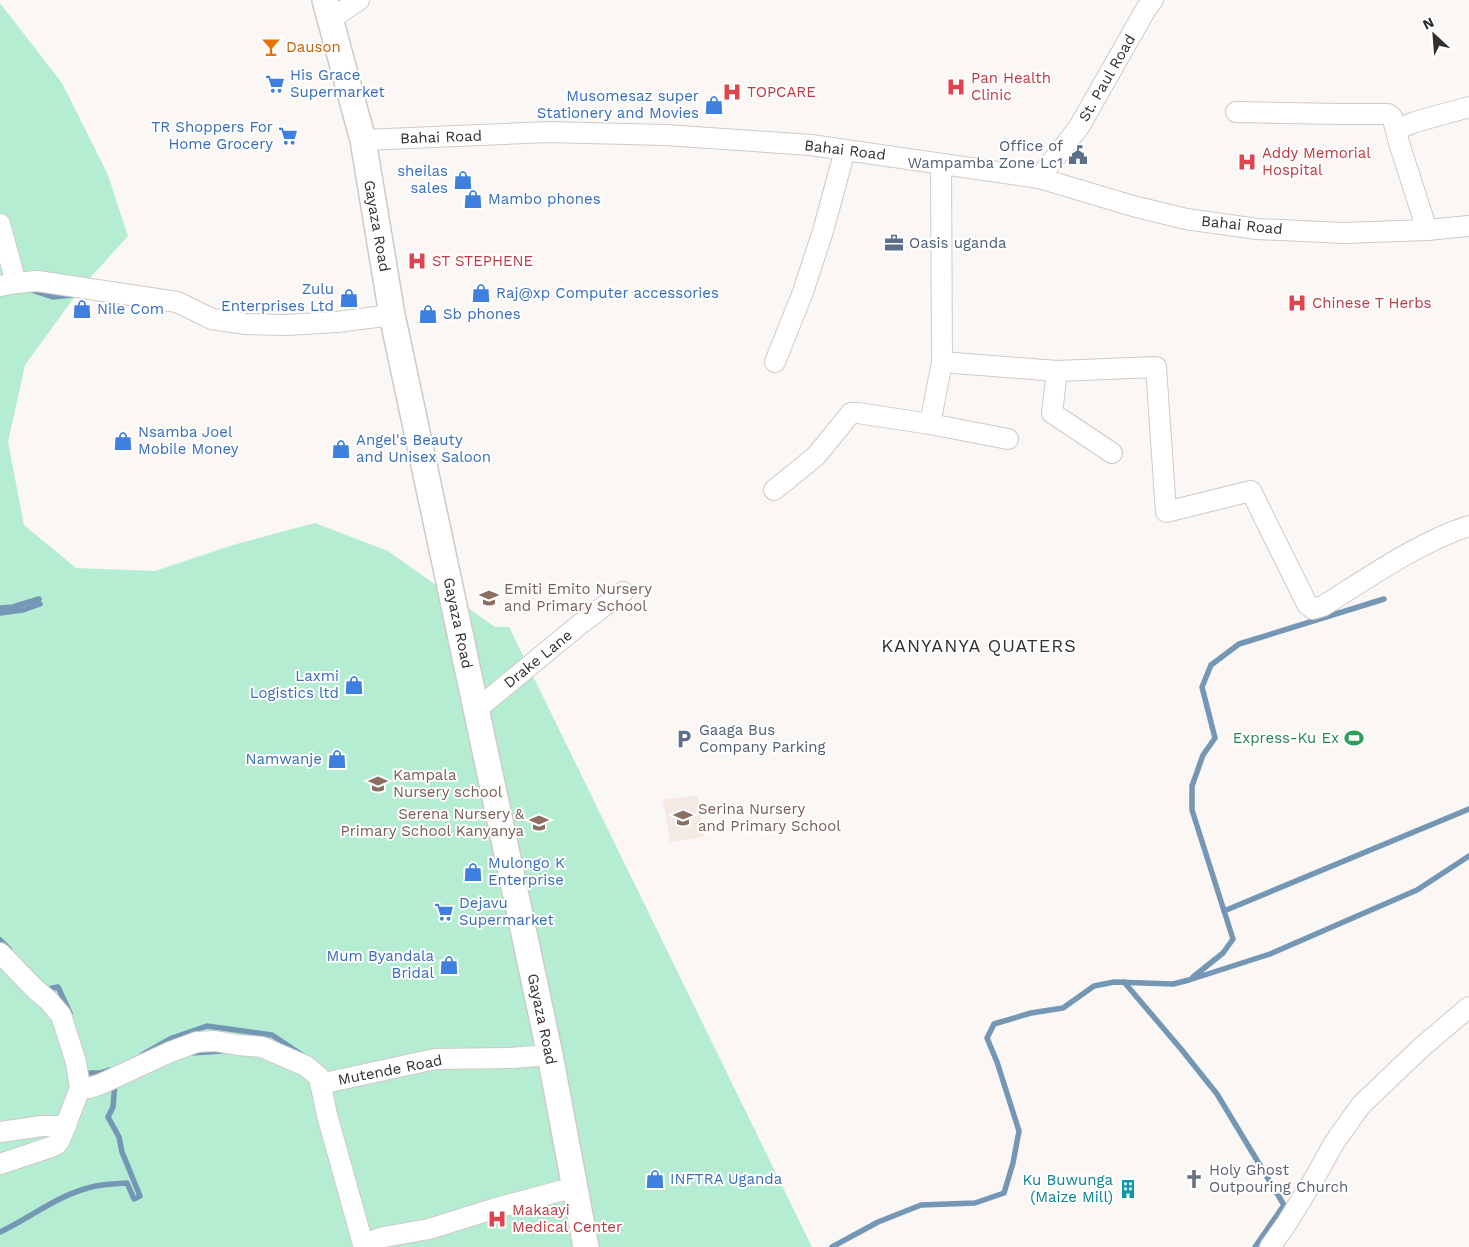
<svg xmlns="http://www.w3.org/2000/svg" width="1469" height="1247" font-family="'Work Sans',sans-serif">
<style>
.built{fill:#f5e9e3}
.green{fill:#b5edd3}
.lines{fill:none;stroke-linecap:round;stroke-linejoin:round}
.stream{stroke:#7497b6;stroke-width:5.5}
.minor-casing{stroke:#cecac8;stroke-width:22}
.major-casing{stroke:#cecac8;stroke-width:28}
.minor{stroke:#fff;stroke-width:20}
.major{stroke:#fff;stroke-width:25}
.labels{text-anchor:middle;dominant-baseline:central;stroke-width:4;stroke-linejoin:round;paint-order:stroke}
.food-label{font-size:15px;fill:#c56008;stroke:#fff;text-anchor:start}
.shop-label{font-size:15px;fill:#366cbe;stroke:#fff;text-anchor:start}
.health-label{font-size:15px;fill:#be3a42;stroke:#fff;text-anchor:start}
.street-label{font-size:15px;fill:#312f2e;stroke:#fff}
.service-label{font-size:15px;fill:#4e5e75;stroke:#fff;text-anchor:start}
.education-label{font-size:15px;fill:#785e54;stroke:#fff;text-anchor:start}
.leisure-label{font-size:15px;fill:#27864d;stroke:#fff;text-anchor:end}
.worship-label{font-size:15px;fill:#5b616d;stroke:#fff;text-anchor:start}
.culture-label{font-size:15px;fill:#0d838f;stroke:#fff;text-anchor:end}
.quarter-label{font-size:18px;letter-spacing:1px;fill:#312f2e;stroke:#fff}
</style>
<rect width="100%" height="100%" fill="#fbf7f5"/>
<path class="built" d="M697,795L704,837L670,842L663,800Z"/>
<path class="green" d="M0,3L62,83L108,175L128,236L81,288L25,365L8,442L24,525L76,568L155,571L233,545L315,523L388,551L495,627H509L812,1247H0Z"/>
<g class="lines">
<g class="stream">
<path d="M31,290L53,297L73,295"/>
<path d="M0,608L13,607L39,599"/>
<path d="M0,613L23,610L40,604"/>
<path d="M1224,911L1469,809"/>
<path d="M0,940L9,949"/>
<path d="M1193,977L1223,953L1233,939L1192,810V786L1203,755L1215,738L1202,687L1211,665L1239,644L1384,599"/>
<path d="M1124,982L1181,1049L1217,1094L1284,1205L1255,1247"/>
<path d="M43,990L58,987L70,1013"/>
<path d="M191,1053L221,1051"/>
<path d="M142,1055L172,1038L207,1026L272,1035L302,1055"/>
<path d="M84,1070L85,1073H100L109,1070"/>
<path d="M0,1232C28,1219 57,1196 88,1188C100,1184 114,1184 127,1183L134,1199L140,1196L122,1152L119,1137L108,1117L113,1107L115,1082"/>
<path d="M832,1247L878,1222L921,1205L975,1203L1004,1193L1013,1163L1019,1131L997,1062L987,1038L994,1024L1031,1013L1063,1008L1094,986L1114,982L1173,984L1189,980L1270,954L1417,890L1469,856"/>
</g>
<g class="minor-casing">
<g id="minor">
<path d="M331,19L359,0"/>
<path d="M1236,112L1344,114H1388L1392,117L1396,130"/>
<path d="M363,140L548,132L666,135L811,145L1039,178L1133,206L1186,219L1257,229L1344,233L1427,230L1469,226"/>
<path d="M1039,178L1079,127L1146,9L1153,0"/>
<path d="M0,224L16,283"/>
<path d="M1427,230L1399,143L1396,130L1415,122L1469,107"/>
<path d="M0,286L16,283L37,281L177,302L212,319L246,324L286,325L337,322L392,315"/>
<path d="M775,362L803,292L823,231L845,150"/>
<path d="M942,362L1057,371L1156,367L1166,512L1251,491L1307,604L1313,609L1323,606C1368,578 1419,542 1469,526"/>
<path d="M1057,371L1052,413L1112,453"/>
<path d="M930,424L942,362L941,164"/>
<path d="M774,490L816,456L851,413H858L930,424L1008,439"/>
<path d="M477,709L579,625L623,592"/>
<path d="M0,953L35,989L48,1000L61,1015L76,1062L80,1088H89L101,1084L170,1052L197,1042L215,1041L238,1045L262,1047L306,1066L319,1077L327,1115L363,1244L384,1237L429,1229L493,1209L575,1187"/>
<path d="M320,1084L435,1059L511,1058L550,1055"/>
<path d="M0,1132L42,1126H66"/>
<path d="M0,1164L51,1147L57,1144L60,1140L80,1088"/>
<path d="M1270,1247L1287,1223L1314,1179L1334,1143L1361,1105L1423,1046L1469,1007"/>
</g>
</g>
<g class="major-casing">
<path id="major" d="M325,0L363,140L392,315L550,1055L586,1247"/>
</g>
<use href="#minor" class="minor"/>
<use href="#major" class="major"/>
</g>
<defs>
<g id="bar-bare" transform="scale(1.5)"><path d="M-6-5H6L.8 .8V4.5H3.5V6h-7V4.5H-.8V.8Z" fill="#e8710a" stroke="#fff" stroke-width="2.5" paint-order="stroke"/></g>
<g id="supermarket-bare" transform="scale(1.5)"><path d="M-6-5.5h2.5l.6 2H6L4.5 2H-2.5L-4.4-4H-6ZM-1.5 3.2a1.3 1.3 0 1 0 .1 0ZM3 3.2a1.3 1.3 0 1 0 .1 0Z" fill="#3f7fe0" stroke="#fff" stroke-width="2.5" paint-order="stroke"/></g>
<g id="hospital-bare" transform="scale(1.5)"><path d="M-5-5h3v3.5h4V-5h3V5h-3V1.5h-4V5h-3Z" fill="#e0444e" stroke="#fff" stroke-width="2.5" paint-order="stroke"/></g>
<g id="shop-bare" transform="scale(1.5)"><path d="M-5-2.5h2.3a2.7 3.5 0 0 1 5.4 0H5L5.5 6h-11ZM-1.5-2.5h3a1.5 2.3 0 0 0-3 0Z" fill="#3f7fe0" stroke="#fff" stroke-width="2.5" paint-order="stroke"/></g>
<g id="civic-bare" transform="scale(1.5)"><path d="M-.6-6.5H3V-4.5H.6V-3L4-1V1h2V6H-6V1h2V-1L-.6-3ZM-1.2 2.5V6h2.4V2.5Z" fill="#5c6f8a" stroke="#fff" stroke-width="2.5" paint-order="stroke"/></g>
<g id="office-bare" transform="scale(1.5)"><path d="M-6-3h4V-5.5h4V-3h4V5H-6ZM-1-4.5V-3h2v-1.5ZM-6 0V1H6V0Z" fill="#5c6f8a" stroke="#fff" stroke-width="2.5" paint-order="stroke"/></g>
<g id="school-bare" transform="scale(1.5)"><path d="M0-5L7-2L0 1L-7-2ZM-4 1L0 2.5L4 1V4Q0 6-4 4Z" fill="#8d6e63" stroke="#fff" stroke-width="2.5" paint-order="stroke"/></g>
<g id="stadium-bare" transform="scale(1.5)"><path d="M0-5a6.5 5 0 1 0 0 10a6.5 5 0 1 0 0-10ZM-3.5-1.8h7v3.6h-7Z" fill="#2e9e5b" stroke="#fff" stroke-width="2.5" paint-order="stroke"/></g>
<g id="parking-bare" transform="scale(1.5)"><path d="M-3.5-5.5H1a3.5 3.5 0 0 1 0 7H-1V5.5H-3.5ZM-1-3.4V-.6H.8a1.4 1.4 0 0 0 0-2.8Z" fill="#5c6f8a" stroke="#fff" stroke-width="2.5" paint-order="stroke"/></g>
<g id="church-bare" transform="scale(1.5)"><path d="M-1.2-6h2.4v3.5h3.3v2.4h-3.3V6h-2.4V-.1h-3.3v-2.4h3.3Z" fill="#6b7280" stroke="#fff" stroke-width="2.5" paint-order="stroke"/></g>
<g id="building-bare" transform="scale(1.5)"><path d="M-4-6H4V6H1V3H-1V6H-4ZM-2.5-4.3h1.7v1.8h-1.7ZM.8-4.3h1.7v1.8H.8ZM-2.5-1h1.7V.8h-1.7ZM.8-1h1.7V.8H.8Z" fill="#0f9aa8" stroke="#fff" stroke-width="2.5" paint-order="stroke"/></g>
</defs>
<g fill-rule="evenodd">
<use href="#bar-bare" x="271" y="47"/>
<use href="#supermarket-bare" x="275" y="84"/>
<use href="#hospital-bare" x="956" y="87"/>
<use href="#hospital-bare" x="732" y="92"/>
<use href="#shop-bare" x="714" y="105"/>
<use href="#supermarket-bare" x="288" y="136"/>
<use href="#civic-bare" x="1078" y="155"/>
<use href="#hospital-bare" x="1247" y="162"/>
<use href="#shop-bare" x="463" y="180"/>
<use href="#shop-bare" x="473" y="199"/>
<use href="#office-bare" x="894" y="243"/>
<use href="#hospital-bare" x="417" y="261"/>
<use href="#shop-bare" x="481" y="293"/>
<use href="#shop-bare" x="349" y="298"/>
<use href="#hospital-bare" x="1297" y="303"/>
<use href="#shop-bare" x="82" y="309"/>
<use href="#shop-bare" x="428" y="314"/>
<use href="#shop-bare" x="123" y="441"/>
<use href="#shop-bare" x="341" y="449"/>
<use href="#school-bare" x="489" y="598"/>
<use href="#shop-bare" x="354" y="685"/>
<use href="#stadium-bare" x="1354" y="738"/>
<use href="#parking-bare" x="684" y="739"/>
<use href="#shop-bare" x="337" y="759"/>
<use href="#school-bare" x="378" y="784"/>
<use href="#school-bare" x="683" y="818"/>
<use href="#school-bare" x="539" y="823"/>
<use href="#shop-bare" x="473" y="872"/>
<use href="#supermarket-bare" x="444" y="912"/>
<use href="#shop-bare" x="449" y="965"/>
<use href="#shop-bare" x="655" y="1179"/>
<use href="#church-bare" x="1194" y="1179"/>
<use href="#building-bare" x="1128" y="1189"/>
<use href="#hospital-bare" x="497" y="1219"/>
</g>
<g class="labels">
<g class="food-label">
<text x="286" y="47">Dauson</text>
</g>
<g class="shop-label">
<text x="290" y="75">His Grace<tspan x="290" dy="17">Supermarket</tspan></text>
<text x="699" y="96" text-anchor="end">Musomesaz super<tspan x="699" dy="17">Stationery and Movies</tspan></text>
<text x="273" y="127" text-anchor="end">TR Shoppers For<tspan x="273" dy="17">Home Grocery</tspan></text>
<text x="448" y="171" text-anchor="end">sheilas<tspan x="448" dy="17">sales</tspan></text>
<text x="488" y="199">Mambo phones</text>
<text x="334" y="289" text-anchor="end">Zulu<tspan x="334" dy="17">Enterprises Ltd</tspan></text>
<text x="496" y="293">Raj@xp Computer accessories</text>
<text x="97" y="309">Nile Com</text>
<text x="443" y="314">Sb phones</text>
<text x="138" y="432">Nsamba Joel<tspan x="138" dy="17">Mobile Money</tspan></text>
<text x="356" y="440">Angel's Beauty<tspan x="356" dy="17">and Unisex Saloon</tspan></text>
<text x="339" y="676" text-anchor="end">Laxmi<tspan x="339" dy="17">Logistics ltd</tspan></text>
<text x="322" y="759" text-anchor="end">Namwanje</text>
<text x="488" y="863">Mulongo K<tspan x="488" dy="17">Enterprise</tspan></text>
<text x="459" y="903">Dejavu<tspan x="459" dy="17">Supermarket</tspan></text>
<text x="434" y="956" text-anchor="end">Mum Byandala<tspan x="434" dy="17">Bridal</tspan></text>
<text x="670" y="1179">INFTRA Uganda</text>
</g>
<g class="health-label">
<text x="971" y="78">Pan Health<tspan x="971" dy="17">Clinic</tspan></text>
<text x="747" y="92">TOPCARE</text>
<text x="1262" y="153">Addy Memorial<tspan x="1262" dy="17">Hospital</tspan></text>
<text x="432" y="261">ST STEPHENE</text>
<text x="1312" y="303">Chinese T Herbs</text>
<text x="512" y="1210">Makaayi<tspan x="512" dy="17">Medical Center</tspan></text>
</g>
<g class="street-label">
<text transform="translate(1107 78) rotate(-60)">St. Paul Road</text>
<text transform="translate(441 137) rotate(-2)">Bahai Road</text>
<text transform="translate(845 150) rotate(7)">Bahai Road</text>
<text transform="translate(1242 225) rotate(6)">Bahai Road</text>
<text transform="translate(377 226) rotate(80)">Gayaza Road</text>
<text transform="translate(458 623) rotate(78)">Gayaza Road</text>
<text transform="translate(538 659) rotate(-39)">Drake Lane</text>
<text transform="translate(542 1019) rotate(78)">Gayaza Road</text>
<text transform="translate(390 1070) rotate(-11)">Mutende Road</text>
</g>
<g class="service-label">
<text x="1063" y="146" text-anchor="end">Office of<tspan x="1063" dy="17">Wampamba Zone Lc1</tspan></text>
<text x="909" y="243">Oasis uganda</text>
<text x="699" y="730">Gaaga Bus<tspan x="699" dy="17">Company Parking</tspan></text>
</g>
<g class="education-label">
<text x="504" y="589">Emiti Emito Nursery<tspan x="504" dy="17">and Primary School</tspan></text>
<text x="393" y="775">Kampala<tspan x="393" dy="17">Nursery school</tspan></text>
<text x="698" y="809">Serina Nursery<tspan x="698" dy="17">and Primary School</tspan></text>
<text x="524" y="814" text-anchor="end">Serena Nursery &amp;<tspan x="524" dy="17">Primary School Kanyanya</tspan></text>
</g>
<g class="leisure-label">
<text x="1339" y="738">Express-Ku Ex</text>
</g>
<g class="worship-label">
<text x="1209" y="1170">Holy Ghost<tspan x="1209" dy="17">Outpouring Church</tspan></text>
</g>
<g class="culture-label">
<text x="1113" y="1180">Ku Buwunga<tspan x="1113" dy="17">(Maize Mill)</tspan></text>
</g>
<g class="quarter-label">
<text x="979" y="645">KANYANYA QUATERS</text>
</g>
</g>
<g transform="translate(1434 35) rotate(334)" stroke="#ffffff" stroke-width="4" paint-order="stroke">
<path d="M0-4L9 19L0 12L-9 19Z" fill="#312f2e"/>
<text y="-8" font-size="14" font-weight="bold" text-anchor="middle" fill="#312f2e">N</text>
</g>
</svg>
